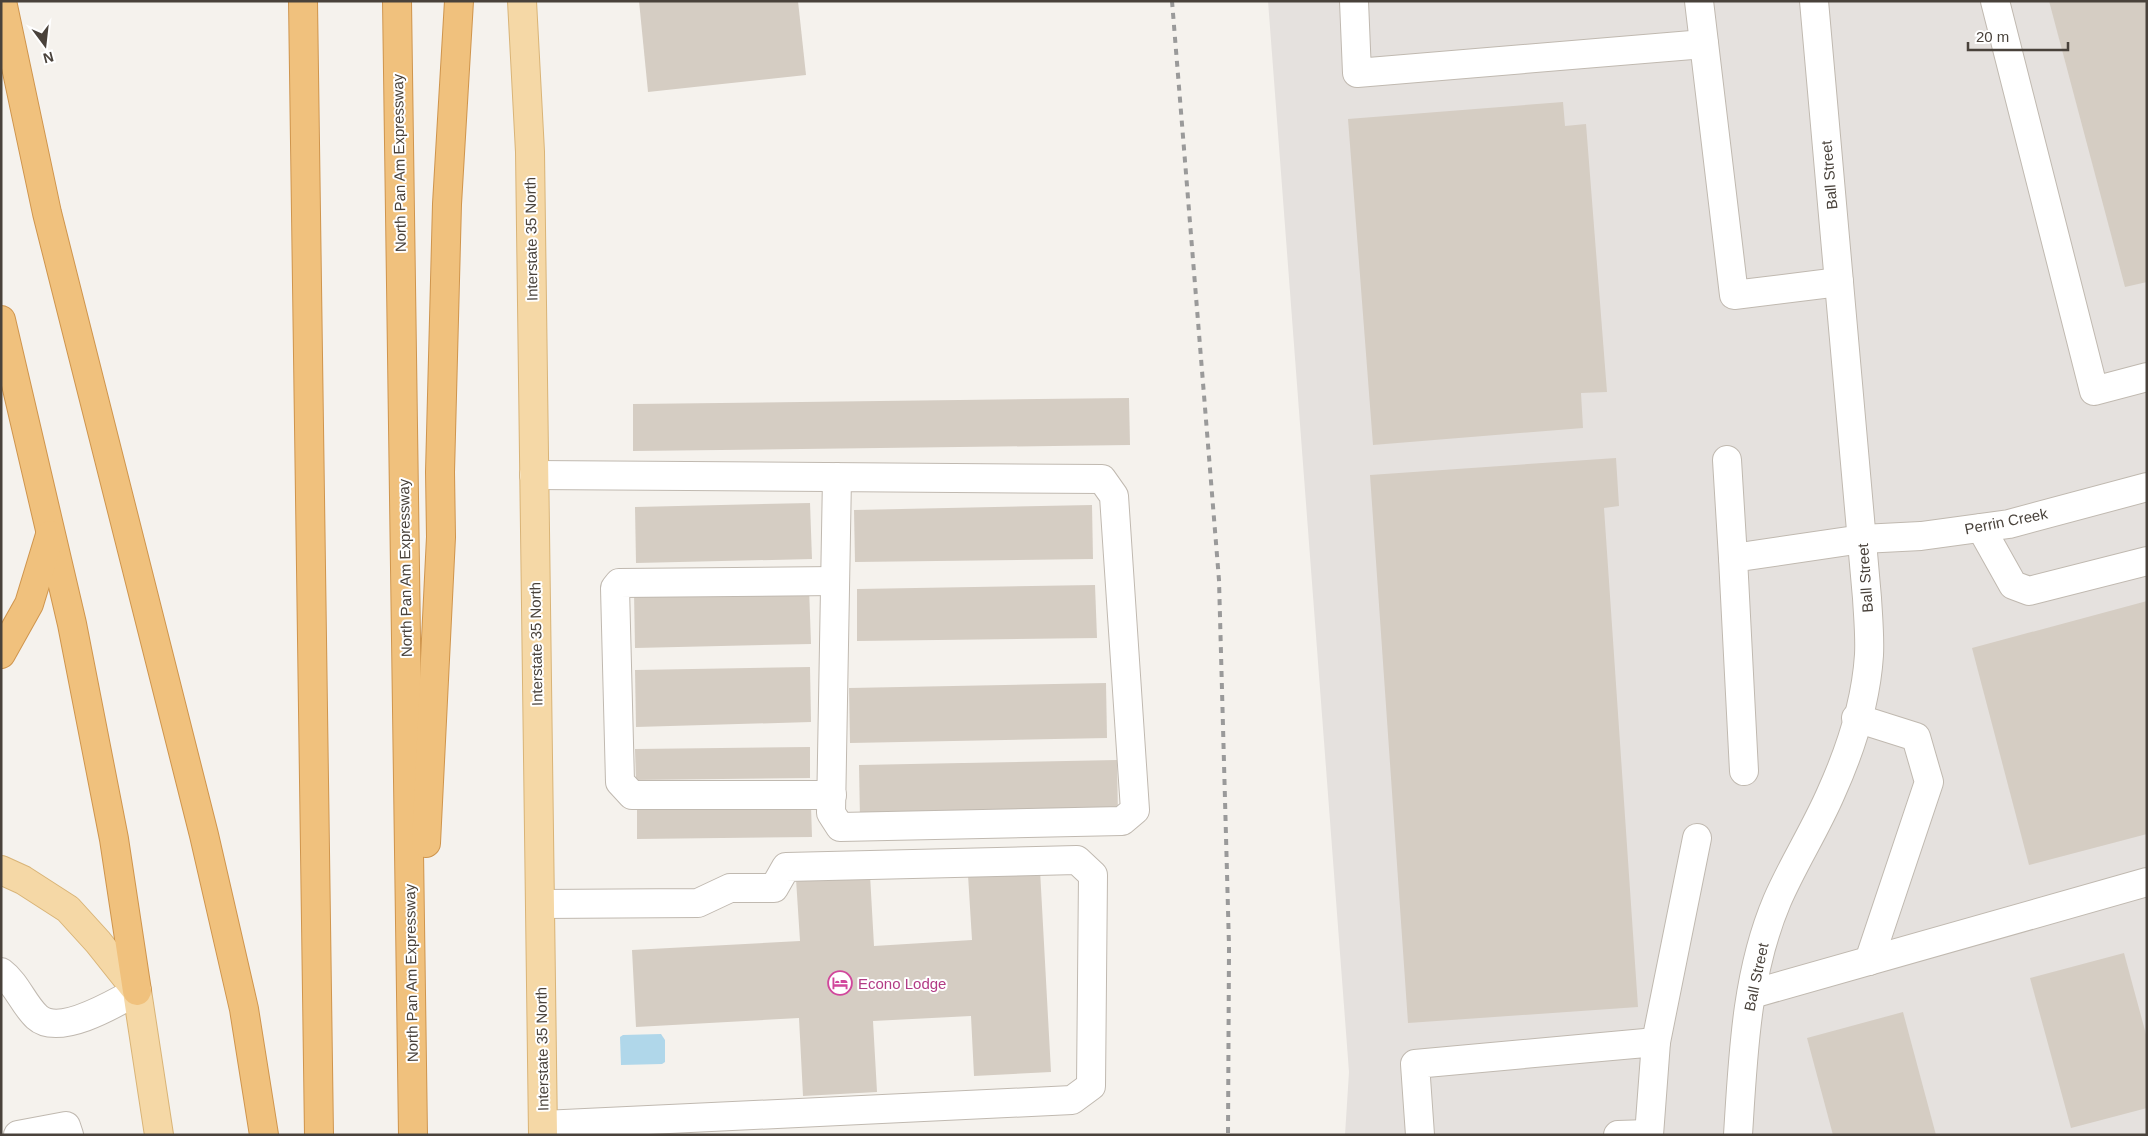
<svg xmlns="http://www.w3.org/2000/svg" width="2148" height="1136" font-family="Arial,sans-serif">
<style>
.industrial{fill:#e5e1de}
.water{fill:#b0d7ea}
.building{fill:#d5cdc3}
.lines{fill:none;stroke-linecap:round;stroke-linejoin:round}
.minor-casing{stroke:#c0b9b0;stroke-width:30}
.major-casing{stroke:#d9b477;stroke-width:30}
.highway-casing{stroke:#cf954d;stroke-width:30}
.minor{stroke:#fff;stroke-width:28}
.major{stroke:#f5d8a6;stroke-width:28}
.highway{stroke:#f0c17d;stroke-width:28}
.rail{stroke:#9a9a9a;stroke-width:4;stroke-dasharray:6 6;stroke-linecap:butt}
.labels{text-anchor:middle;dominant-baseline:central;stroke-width:4;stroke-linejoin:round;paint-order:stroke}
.street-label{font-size:15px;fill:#49423b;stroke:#fff}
.hotel-label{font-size:15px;fill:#b23c85;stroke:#fff;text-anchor:start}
</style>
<rect width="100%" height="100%" fill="#f5f2ed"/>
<path class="industrial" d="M1268,1H2147V1135H1345L1349,1072Z"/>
<path class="water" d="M661,1034L665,1040V1062L662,1064L621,1065L620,1037L623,1035Z"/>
<g class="building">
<path d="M639,1H798L806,75L648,92Z"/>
<path d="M2049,1H2147V282L2125,287Z"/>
<path d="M1563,102L1565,126L1586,124L1607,392L1581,393L1583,428L1373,445L1348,119Z"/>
<path d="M1129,398L1130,445L633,451V404Z"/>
<path d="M1616,458L1619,506L1604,508L1638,1007L1408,1023L1370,475Z"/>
<path d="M810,503L812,559L636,563L635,507Z"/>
<path d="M1092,505L1093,559L855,562L854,510Z"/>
<path d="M1095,585L1097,638L857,641V589Z"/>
<path d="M809,587L811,644L635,648L634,592Z"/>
<path d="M2147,601V834L2029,865L1972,648Z"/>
<path d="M810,667L811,722L636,727L635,670Z"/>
<path d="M1106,683L1107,738L850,743L849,688Z"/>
<path d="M810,747V778L636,780L635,749Z"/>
<path d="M1117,760L1118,815L860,820L859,765Z"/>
<path d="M811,806L812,837L637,839V809Z"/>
<path d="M1040,870L1051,1072L974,1076L971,1016L873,1021L877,1092L803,1096L799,1018L636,1027L632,950L800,941L796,879L870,875L874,946L972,940L968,875Z"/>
<path d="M2124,953L2147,1038V1108L2071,1128L2030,978Z"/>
<path d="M1903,1012L1936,1135H1833L1807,1038Z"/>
</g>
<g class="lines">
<g class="minor-casing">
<g id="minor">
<path d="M1354,1L1357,73L1704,44"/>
<path d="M1699,1L1734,295L1839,282"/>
<path d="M1995,1L2094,391L2147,377"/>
<path d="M1727,460L1733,558"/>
<path d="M534,475C724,476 913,478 1102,479L1114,496L1135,810L1122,821L840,827L831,813L837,477"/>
<path d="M1981,528L2013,585L2029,591L2147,561"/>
<path d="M1856,718L1916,737L1929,782L1869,961"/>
<path d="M1744,771L1733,558L1862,539L1921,536L2009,524L2147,487"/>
<path d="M832,795H632L620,782L615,588L619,583L835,581"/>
<path d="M540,904L698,903L730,888H774L786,867L1077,860L1093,875L1091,1086L1072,1100L543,1125"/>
<path d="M1,972C17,984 23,1004 37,1017C59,1037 116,1003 137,991"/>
<path d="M1752,994L2147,882"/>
<path d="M1656,1042L1697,838"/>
<path d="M18,1135L66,1126L69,1135"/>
<path d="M1420,1135L1415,1064L1656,1042L1649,1135"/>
<path d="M1618,1135L1649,1134"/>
<path d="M1738,1135C1743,1056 1746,974 1777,901C1793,864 1815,830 1831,793C1850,751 1866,701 1869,655C1870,636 1868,616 1867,598L1814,1"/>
</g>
</g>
<g class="major-casing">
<g id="major">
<path d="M522,1L530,152L543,1135"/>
<path d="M1,870L23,880L68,909L98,942L137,991L159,1135"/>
</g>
</g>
<g class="highway-casing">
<g id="highway">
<path d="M2,1L47,213L204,835L244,1009L264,1135"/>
<path d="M303,1L319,1135"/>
<path d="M397,1L413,1135"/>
<path d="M1,320L72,624L114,839L137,991"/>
<path d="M1,654L29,604L50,535"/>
<path d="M426,843L441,537L440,472L447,204L459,1"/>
</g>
</g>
<use href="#minor" class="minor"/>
<use href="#major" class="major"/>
<use href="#highway" class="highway"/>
<path class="rail" d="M1172,1L1219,580L1229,946L1228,1135"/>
</g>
<defs>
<g id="hotel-ring" transform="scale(1.25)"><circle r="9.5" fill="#fff" stroke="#d1479c" stroke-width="1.5"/><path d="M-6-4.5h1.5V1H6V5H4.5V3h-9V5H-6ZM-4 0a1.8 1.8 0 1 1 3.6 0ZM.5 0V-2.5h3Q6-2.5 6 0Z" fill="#d1479c"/></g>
</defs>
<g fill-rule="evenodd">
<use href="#hotel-ring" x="840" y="983"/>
</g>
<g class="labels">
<g class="street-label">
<text transform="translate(399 163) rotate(-91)">North Pan Am Expressway</text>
<text transform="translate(1829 175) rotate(-95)">Ball Street</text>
<text transform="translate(531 239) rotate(-91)">Interstate 35 North</text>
<text transform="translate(2006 521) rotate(-11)">Perrin Creek</text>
<text transform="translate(405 568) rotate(-91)">North Pan Am Expressway</text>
<text transform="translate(1865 578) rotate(-94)">Ball Street</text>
<text transform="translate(536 644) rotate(-91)">Interstate 35 North</text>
<text transform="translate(411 973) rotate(-91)">North Pan Am Expressway</text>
<text transform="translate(1756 977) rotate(-78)">Ball Street</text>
<text transform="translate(542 1049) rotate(-91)">Interstate 35 North</text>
</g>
<g class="hotel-label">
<text x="858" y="983">Econo Lodge</text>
</g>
</g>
<rect width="2148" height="1136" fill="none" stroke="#49423b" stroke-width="5"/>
<g transform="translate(45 45) rotate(165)" stroke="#ffffff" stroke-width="4" paint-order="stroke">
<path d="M0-4L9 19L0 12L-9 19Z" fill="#49423b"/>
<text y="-8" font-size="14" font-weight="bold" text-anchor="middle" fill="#49423b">N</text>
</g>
<path d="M1968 42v8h100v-8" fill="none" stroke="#49423b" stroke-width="2.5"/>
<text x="1976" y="42" font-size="15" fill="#49423b" stroke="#ffffff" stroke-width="4" paint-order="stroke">20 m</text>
</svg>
